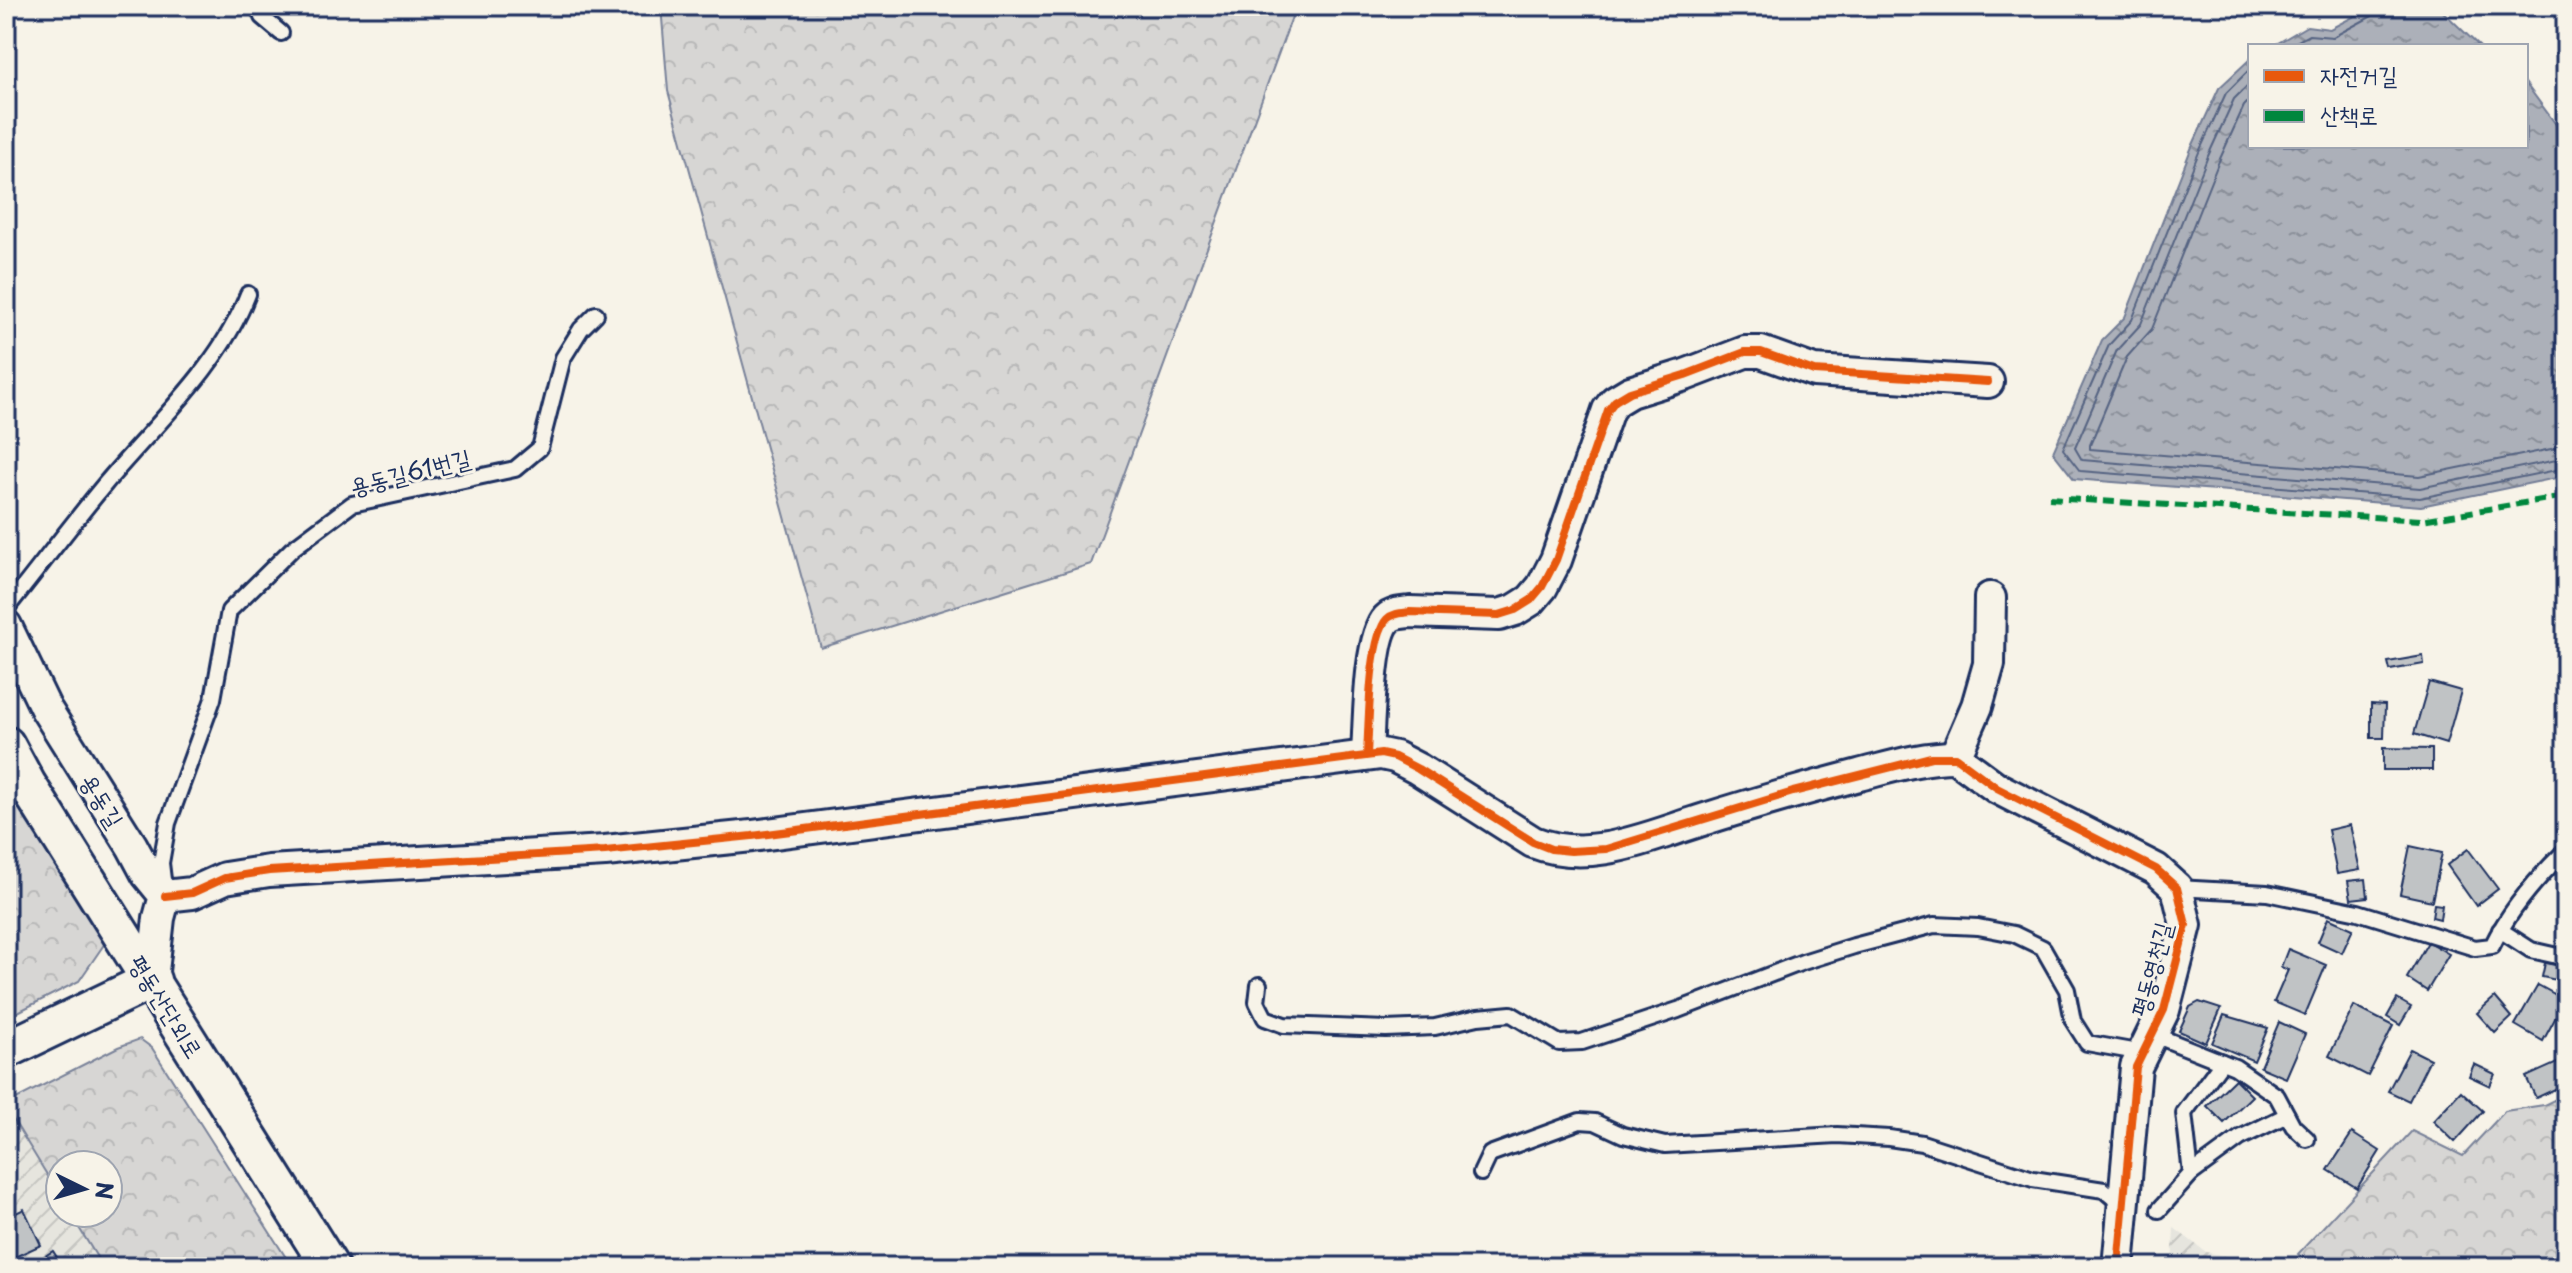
<svg xmlns="http://www.w3.org/2000/svg" width="2572" height="1273" font-family="'Playpen Sans','Poor Story',sans-serif">
<style>
.industrial{fill:url(#industrial-furrows)}
.forest{fill:url(#forest-crowns);stroke:#798299;stroke-width:2}
.water{fill:url(#water-ripples);stroke:#727c95;stroke-width:2}
.lines{fill:none;stroke-linecap:round;stroke-linejoin:round}
.shore{stroke:#556382;stroke-width:2}
.building{fill:#c0c3c5;stroke:#1b2f5e;stroke-width:2}
.service-casing{stroke:#1b2f5e;stroke-width:20}
.minor-casing{stroke:#1b2f5e;stroke-width:36}
.tertiary-casing{stroke:#1b2f5e;stroke-width:42}
.service{stroke:#f7f3e8;stroke-width:14}
.minor{stroke:#f7f3e8;stroke-width:30}
.tertiary{stroke:#f7f3e8;stroke-width:36}
.quiet{stroke:#00873e;stroke-width:6;stroke-dasharray:12 6;stroke-linecap:butt}
.cycleway-casing{stroke:#f7f3e8;stroke-width:13}
.cycleway{stroke:#e8590c;stroke-width:8}
.labels{text-anchor:middle;dominant-baseline:central;stroke-width:6;stroke-linejoin:round;paint-order:stroke}
.street-label{font-size:24px;fill:#1b2f5e;stroke:#f7f3e8}
</style>
<defs>
<pattern id="industrial-furrows" width="10" height="10" patternUnits="userSpaceOnUse" patternTransform="scale(2)"><rect width="10" height="10" fill="#e6e5de"/><path d="M-1 1l2-2M0 10L10 0M9 11l2-2" fill="none" stroke="#c5c5c1"/></pattern>
<pattern id="forest-crowns" width="20" height="18" patternUnits="userSpaceOnUse" patternTransform="scale(2)"><rect width="20" height="18" fill="#d7d6d4"/><path d="M2 6a3 3 0 1 1 6 0M12 15a3 3 0 1 1 6 0" fill="none" stroke="#b8b8b8"/></pattern>
<pattern id="water-ripples" width="26" height="14" patternUnits="userSpaceOnUse" patternTransform="scale(2)"><rect width="26" height="14" fill="#acb0b9"/><path d="M2 4q2-2 4 0t4 0M15 11q2-2 4 0t4 0" fill="none" stroke="#8b909a"/></pattern>
</defs>
<rect width="100%" height="100%" fill="#f7f3e8"/>
<filter id="ink" filterUnits="userSpaceOnUse"><feTurbulence type="fractalNoise" baseFrequency=".0125" numOctaves="2"/><feDisplacementMap in="SourceGraphic" scale="16" xChannelSelector="R" yChannelSelector="G"/><feConvolveMatrix kernelMatrix="1 2 1 2 8 2 1 2 1" color-interpolation-filters="sRGB"/></filter>
<g filter="url(#ink)">
<g class="industrial">
<path d="M6,1108L60,1196V1213H70L103,1267H6Z"/>
<path d="M2174,1228L2206,1252L2229,1257L2248,1267H2172Z"/>
</g>
<g class="forest">
<path d="M661,6H1296L1091,564L821,648L668,91Z"/>
<path d="M6,785L53,853L105,943L79,981L6,1018Z"/>
<path d="M140,1039L152,1048L292,1267H103L70,1213H108V1165H60V1196L6,1108V1104L118,1047Z"/>
<path d="M2566,1094V1267H2311L2298,1254L2412,1131L2463,1156L2505,1111L2544,1105Z"/>
</g>
<g class="water">
<path d="M2388,6H2437L2479,46H2273L2307,26L2330,29L2372,7Z"/>
<path d="M2250,59V146H2526V84L2566,138V476L2421,506L2074,479L2053,452L2102,340L2125,317L2191,149L2219,88Z"/>
</g>
<g class="lines">
<g class="shore">
<path d="M2289,46L2309,35L2333,37L2372,16L2376,6"/>
<path d="M2250,69L2226,93L2199,152L2132,320L2109,345L2063,449L2080,471L2420,498L2566,468"/>
<path d="M2250,83L2234,99L2208,156L2141,324L2117,350L2075,448L2082,460L2420,488L2566,458"/>
<path d="M2250,100L2244,106L2219,161L2152,329L2127,357L2090,445V449L2419,476L2566,446"/>
</g>
</g>
<g class="building">
<path d="M2423,656L2424,664L2390,670L2388,662Z"/>
<path d="M2429,682L2461,691L2446,744L2414,734Z"/>
<path d="M2371,704L2385,705L2384,738H2371Z"/>
<path d="M2383,748L2432,749V770H2383Z"/>
<path d="M2350,825L2360,870L2337,874L2328,830Z"/>
<path d="M2410,846L2442,853L2432,901L2400,894Z"/>
<path d="M2468,849L2498,889L2476,906L2447,865Z"/>
<path d="M2366,879L2368,897L2351,899L2348,881Z"/>
<path d="M2434,904L2442,905L2440,919L2432,917Z"/>
<path d="M2328,918L2353,929L2342,953L2318,942Z"/>
<path d="M2428,942L2449,954L2427,991L2407,978Z"/>
<path d="M2288,949L2326,965L2305,1015L2274,1002L2288,970L2281,967Z"/>
<path d="M2545,963L2566,967V982L2542,977Z"/>
<path d="M2538,985L2565,1000L2543,1041L2515,1025Z"/>
<path d="M2495,997L2512,1017L2495,1033L2477,1013Z"/>
<path d="M2397,999L2411,1007L2400,1025L2387,1017Z"/>
<path d="M2199,1002L2221,1009L2206,1043L2179,1031L2190,1007Z"/>
<path d="M2354,1006L2393,1026L2368,1076L2329,1056Z"/>
<path d="M2224,1015L2268,1028L2254,1061L2212,1043Z"/>
<path d="M2279,1022L2305,1034L2286,1078L2260,1067Z"/>
<path d="M2410,1049L2430,1059L2409,1101L2388,1091Z"/>
<path d="M2566,1059V1084L2536,1098L2526,1077Z"/>
<path d="M2474,1064L2495,1074L2490,1086L2469,1076Z"/>
<path d="M2235,1079L2252,1096L2224,1123L2207,1106Z"/>
<path d="M2461,1091L2483,1111L2455,1142L2433,1121Z"/>
<path d="M2352,1133L2380,1151L2357,1188L2328,1170Z"/>
<path d="M6,1201L12,1215L24,1209L41,1245L6,1261Z"/>
<path d="M53,1251L63,1267H28Z"/>
</g>
<g class="lines">
<g class="service-casing">
<g id="service">
<path d="M258,6L262,17L281,33"/>
<path d="M6,609C39,568 71,525 105,484C154,425 220,367 248,294"/>
<path d="M164,888L161,863L168,823L213,699L229,611L292,549L352,504L515,469L540,448L563,358L581,329L596,314"/>
<path d="M2177,888L2267,893L2358,912L2475,948L2492,946C2509,911 2538,877 2566,850"/>
<path d="M2500,930L2531,950L2566,958"/>
<path d="M1259,985L1257,1002L1265,1018L1284,1025L1386,1029L1435,1027L1478,1017L1511,1014L1559,1043L1582,1042L1678,1010L1803,962L1854,946L1934,925L1978,927L2014,934L2043,948L2067,990L2073,1021L2087,1043L2143,1053"/>
<path d="M2152,1034L2235,1067L2277,1096L2293,1126L2307,1139"/>
<path d="M1481,1173L1490,1154L1580,1121L1595,1122L1623,1135L1665,1145L1837,1135L1889,1138L1922,1143L2033,1179L2104,1190L2123,1206"/>
<path d="M2191,1174L2184,1113L2222,1062"/>
<path d="M2159,1210L2191,1174L2240,1138L2287,1115"/>
</g>
</g>
<g class="minor-casing">
<g id="minor">
<path d="M6,626L46,709L132,846L147,874L165,896L159,918L152,980"/>
<path d="M1367,754C1369,725 1369,638 1387,619C1393,613 1402,613 1410,612L1499,615L1515,610L1531,600L1542,587L1556,560L1608,410L1615,401L1630,392L1685,375L1745,352H1761L1814,371L1988,382"/>
<path d="M1955,757L1997,788L2156,869L2177,888L2186,925L2164,1010L2136,1067L2118,1267"/>
<path d="M1955,757L1977,706L1989,664L1990,598"/>
<path d="M165,896L192,893L225,878L269,871L605,851L752,836L1381,754L1395,757L1418,769L1533,842C1589,864 1645,838 1699,821C1752,804 1805,789 1859,775C1891,767 1922,757 1955,757"/>
</g>
</g>
<g class="tertiary-casing">
<g id="tertiary">
<path d="M6,745L27,784L330,1267"/>
<path d="M6,1050L152,980"/>
</g>
</g>
<use href="#service" class="service"/>
<use href="#minor" class="minor"/>
<use href="#tertiary" class="tertiary"/>
<path class="quiet" d="M2049,498L2422,520L2566,496"/>
<g class="cycleway-casing">
<g id="cycleway">
<path d="M1367,754C1369,725 1369,638 1387,619C1393,613 1402,613 1410,612L1499,615L1515,610L1531,600L1542,587L1556,560L1608,410L1615,401L1630,392L1685,375L1745,352H1761L1814,371L1988,382"/>
<path d="M165,896L192,893L225,878L269,871L605,851L752,836L1381,754L1395,757L1418,769L1533,842L1551,849L1571,851L1606,849L1793,792L1931,757H1955L1997,788L2156,869L2177,888L2186,925L2164,1010L2136,1067L2118,1267"/>
</g>
</g>
<use href="#cycleway" class="cycleway"/>
</g>
</g>
<g class="labels">
<g class="street-label">
<text transform="translate(410 471) rotate(-14)">용동길61번길</text>
<text transform="translate(103 800) rotate(58)">용동길</text>
<text transform="translate(2150 969) rotate(-75)">평동영천길</text>
<text transform="translate(167 1006) rotate(58)">평동산단외로</text>
</g>
</g>
<rect width="2572" height="1273" fill="none" stroke="#f7f3e8" stroke-width="32"/>
<rect x="16" y="16" width="2540" height="1241" fill="none" stroke="#1b2f5e" stroke-width="3" filter="url(#ink)"/>
<rect x="2248" y="44" width="280" height="104" fill="#f7f3e8" stroke="#9fa5b1" stroke-width="2"/>
<rect x="2264" y="70" width="40" height="12" fill="#e8590c" stroke="#9fa5b1" stroke-width="2"/>
<text x="2320" y="84" font-size="24" fill="#1b2f5e">자전거길</text>
<rect x="2264" y="110" width="40" height="12" fill="#00873e" stroke="#9fa5b1" stroke-width="2"/>
<text x="2320" y="124" font-size="24" fill="#1b2f5e">산책로</text>
<g transform="translate(84 1189) rotate(95)"><circle r="38" fill="#f7f3e8" stroke="#9fa5b1" stroke-width="2"/>
<path d="M0-6L14 30L0 20L-14 30Z" fill="#1b2f5e"/>
<text y="-12" font-size="22" font-weight="bold" text-anchor="middle" fill="#1b2f5e">N</text>
</g>
</svg>
